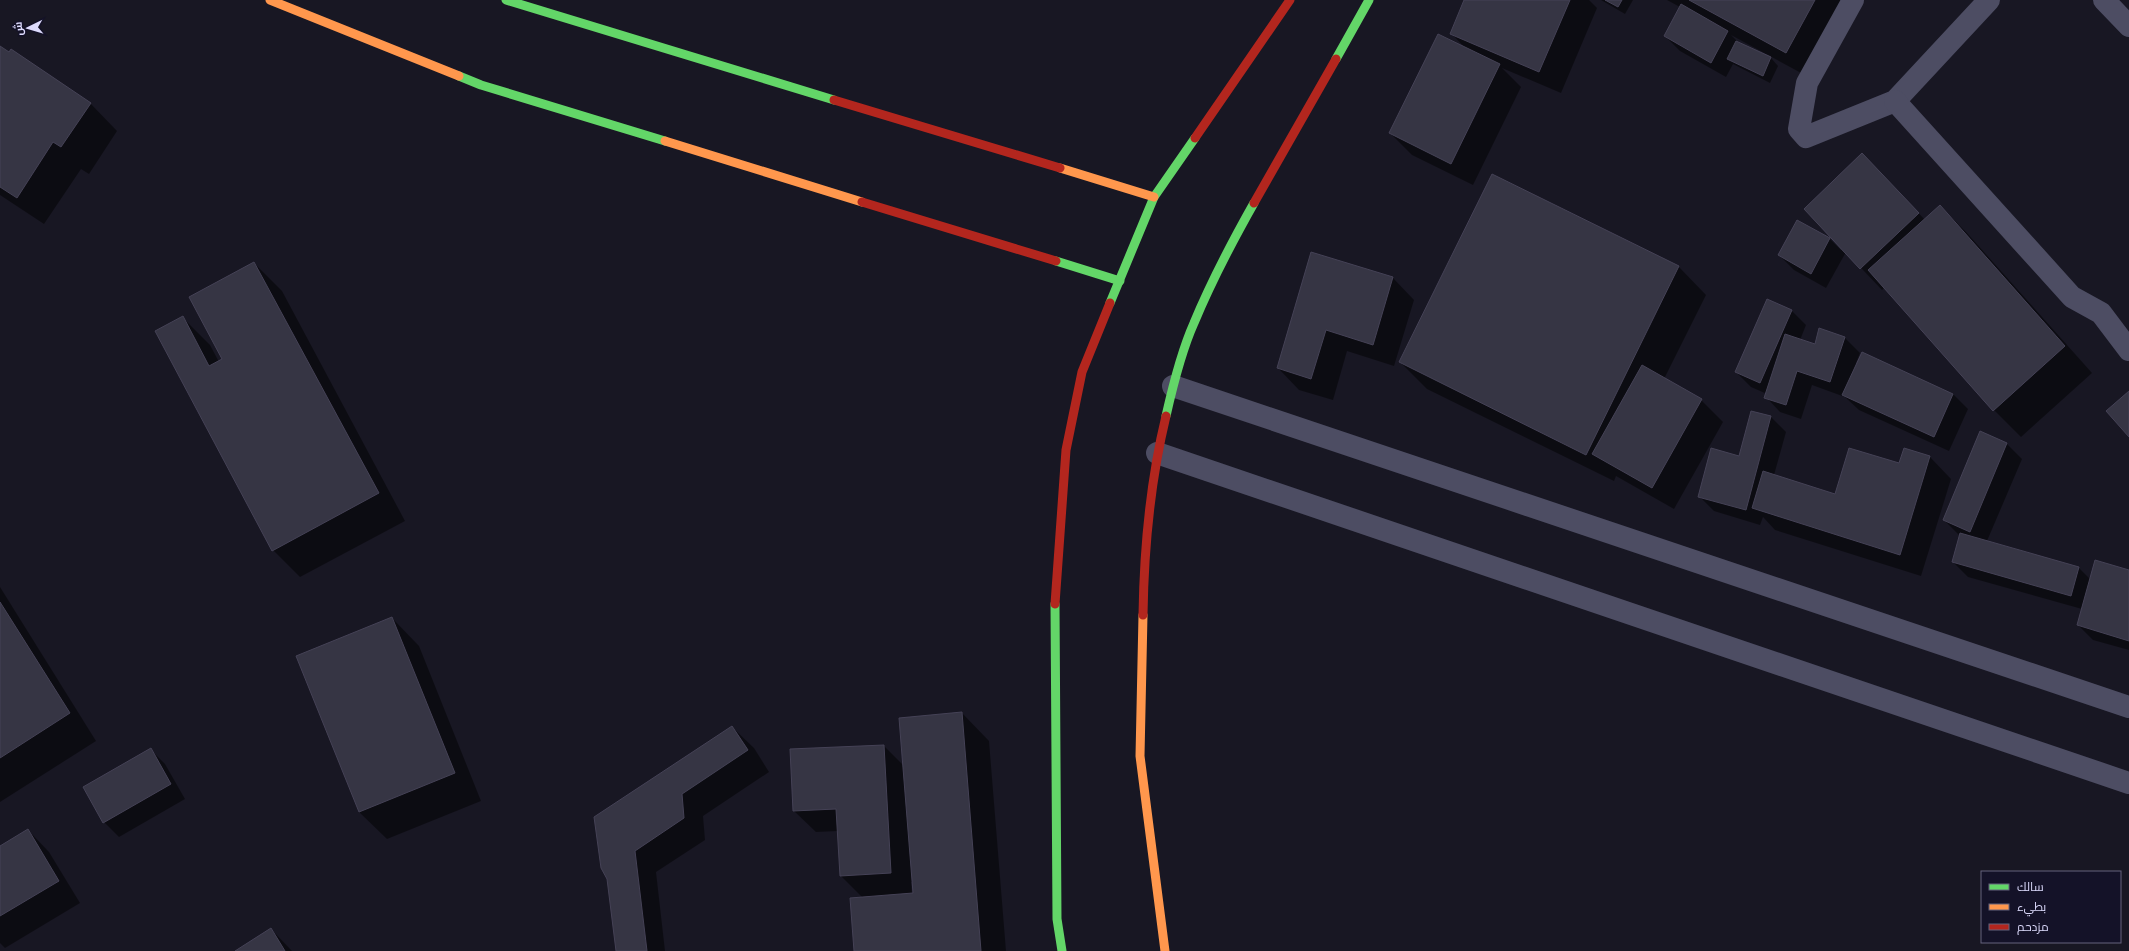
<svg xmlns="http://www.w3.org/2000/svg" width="2129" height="951" font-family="Barlow,Cairo,sans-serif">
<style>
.shadow{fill:#0007;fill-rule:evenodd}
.building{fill:#363544;stroke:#454256}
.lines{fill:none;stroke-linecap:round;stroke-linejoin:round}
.street{stroke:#4d4d63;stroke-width:22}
.fast{stroke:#63d668;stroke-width:9}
.slow{stroke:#ff974d;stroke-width:9}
.jam{stroke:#b3261e;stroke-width:9}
</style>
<rect width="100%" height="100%" fill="#181723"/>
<g class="shadow">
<path d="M1465,0H1589L1597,8L1561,93L1502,68L1521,87L1473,185L1412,155L1390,133L1466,49L1451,33Z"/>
<path d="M1601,0H1633L1625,14Z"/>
<path d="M1667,0H1856L1814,80L1731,35L1739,43L1771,58L1778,66L1770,83L1733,64L1726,77L1680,51L1665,36L1680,7Z"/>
<path d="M0,48L90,103L117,131L89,174L81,169L44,224L0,195Z"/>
<path d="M1493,175L1679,267L1706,295L1664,379L1701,400L1723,422L1674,509L1616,476L1614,481L1427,389L1400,362Z"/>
<path d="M1884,176L1925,220L1940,206L1967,233L2092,373L2021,437L1994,410L1885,287L1882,290L1846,252L1826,288L1794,270L1779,255L1798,221L1830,239L1841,250Z"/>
<path d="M1312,254L1393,278L1414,300L1394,366L1347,351L1333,400L1299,390L1278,368Z"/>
<path d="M254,263L282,291L405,521L300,577L273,550L182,317L210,345L219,362L224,359Z"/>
<path d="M1791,310L1806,325L1800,340L1815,346L1820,329L1845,338L1860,353L1856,363L1953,394L1968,409L1949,451L1859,410L1845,397L1812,385L1801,419L1780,412L1766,397L1767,394L1751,387L1736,372Z"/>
<path d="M1771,417L1786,432L1774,475L1835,495L1900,465L1930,457L1951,479L1921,576L1775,530L1763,517L1760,525L1714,511L1699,496L1739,457Z"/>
<path d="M2007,444L2022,459L1987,541L2079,568L2091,580L2129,571V650L2093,640L2078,625L2082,609L1968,577L1953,562L1960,536L1944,520Z"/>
<path d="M0,587L96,741L0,802Z"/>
<path d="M392,618L419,646L481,801L387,839L359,812Z"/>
<path d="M962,713L989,741L1006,951H855L863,898L841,876L838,831L816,832L794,811L884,746L904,766ZM911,882H913L914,894H912Z"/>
<path d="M732,727L754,748L769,772L703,816L705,840L656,872L665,951H617L608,878Z"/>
<path d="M150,749L165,764L185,799L119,837L104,822Z"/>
<path d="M28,830L49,852L80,903L5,948L0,943V847Z"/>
<path d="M271,929L292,951H237Z"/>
</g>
<g class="building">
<path d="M1464,0H1570L1539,72L1450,34Z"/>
<path d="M1605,0H1622L1618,7Z"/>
<path d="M1689,0H1815L1786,53Z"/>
<path d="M1681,4L1728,31L1711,63L1664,36Z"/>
<path d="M1438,34L1500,64L1451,164L1389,133Z"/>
<path d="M1736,41L1771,57L1763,76L1727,59Z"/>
<path d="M0,46L9,52L11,49L91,103L61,147L53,142L17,198L0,187Z"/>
<path d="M1862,153L1919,213L1860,269L1804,209Z"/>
<path d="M1492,174L1679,266L1586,455L1399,362Z"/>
<path d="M1940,205L2065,346L1993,411L1868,270Z"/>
<path d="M1797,220L1830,238L1811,274L1778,255Z"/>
<path d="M1311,252L1393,277L1373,345L1326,330L1311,379L1277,368Z"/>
<path d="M254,262L379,493L272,551L155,331L183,316L209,366L222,359L189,297Z"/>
<path d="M1767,299L1792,310L1760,383L1735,372Z"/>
<path d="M1819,328L1845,337L1830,382L1797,371L1786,405L1764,398L1785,334L1815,344Z"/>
<path d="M1862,352L1953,394L1934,437L1842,395Z"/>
<path d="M1642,365L1702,399L1652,488L1592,454Z"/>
<path d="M2129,391V437L2106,411Z"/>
<path d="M1751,411L1771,416L1746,510L1698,497L1711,448L1739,456Z"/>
<path d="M1980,431L2007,443L1970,532L1943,520Z"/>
<path d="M1849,448L1899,463L1904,448L1930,456L1900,555L1752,508L1763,471L1835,494Z"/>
<path d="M1960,533L2079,567L2071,596L1952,562Z"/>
<path d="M2095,560L2129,570V641L2077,625Z"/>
<path d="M0,602L70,713L0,758Z"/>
<path d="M392,617L455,773L359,812L296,656Z"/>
<path d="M962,712L981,951H854L850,898L913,893L899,718Z"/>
<path d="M732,726L748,750L682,794L684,818L635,851L647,951H616L607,879L601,868L594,817Z"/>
<path d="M884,745L891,873L840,876L836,809L793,811L790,749Z"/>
<path d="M151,748L171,784L103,823L83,787Z"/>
<path d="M28,829L59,881L0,916V846Z"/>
<path d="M271,928L285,951H235Z"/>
</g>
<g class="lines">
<g class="street">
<path d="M1853,0L1807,83L1799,129L1806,137L1895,101L1989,0"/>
<path d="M2104,0L2129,26"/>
<path d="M1895,101L2072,297L2101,313L2129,350"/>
<path d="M1173,386L2129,707"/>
<path d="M1157,453L2129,783"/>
</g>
<g class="fast">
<path d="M506,0L834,100"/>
<path d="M1336,59L1369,0"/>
<path d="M459,76L481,85L665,141"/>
<path d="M1056,261L1120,281"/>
<path d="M1110,303L1154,197L1195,138"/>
<path d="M1166,416C1173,385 1181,352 1194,323C1211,282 1232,242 1254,203"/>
<path d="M1055,604L1057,919L1062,951"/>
</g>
<g class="slow">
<path d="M270,0L459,76"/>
<path d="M665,141L862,202"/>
<path d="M1060,168L1154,197"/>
<path d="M1143,615L1140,756L1165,951"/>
</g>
<g class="jam">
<path d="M834,100L1060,168"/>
<path d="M1195,138L1290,0"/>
<path d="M862,202L1056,261"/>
<path d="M1254,203L1336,59"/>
<path d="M1055,604L1066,450L1082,372L1110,303"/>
<path d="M1143,615C1144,548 1150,482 1166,416"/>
</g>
</g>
<rect x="1981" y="871" width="140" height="72" fill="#141228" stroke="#64627d"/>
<rect x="1989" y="884" width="20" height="6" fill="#63d668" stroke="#64627d"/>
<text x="2017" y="891" font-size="12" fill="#dddbfd">سالك</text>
<rect x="1989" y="904" width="20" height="6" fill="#ff974d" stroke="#64627d"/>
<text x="2017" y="911" font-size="12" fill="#dddbfd">بطيء</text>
<rect x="1989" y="924" width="20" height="6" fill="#b3261e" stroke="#64627d"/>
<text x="2017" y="931" font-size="12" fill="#dddbfd">مزدحم</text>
<g transform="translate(28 28) rotate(265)" stroke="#141228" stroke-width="3" paint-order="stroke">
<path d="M0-3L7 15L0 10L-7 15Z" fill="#dddbfd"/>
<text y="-6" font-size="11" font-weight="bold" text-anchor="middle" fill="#dddbfd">ش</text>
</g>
</svg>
